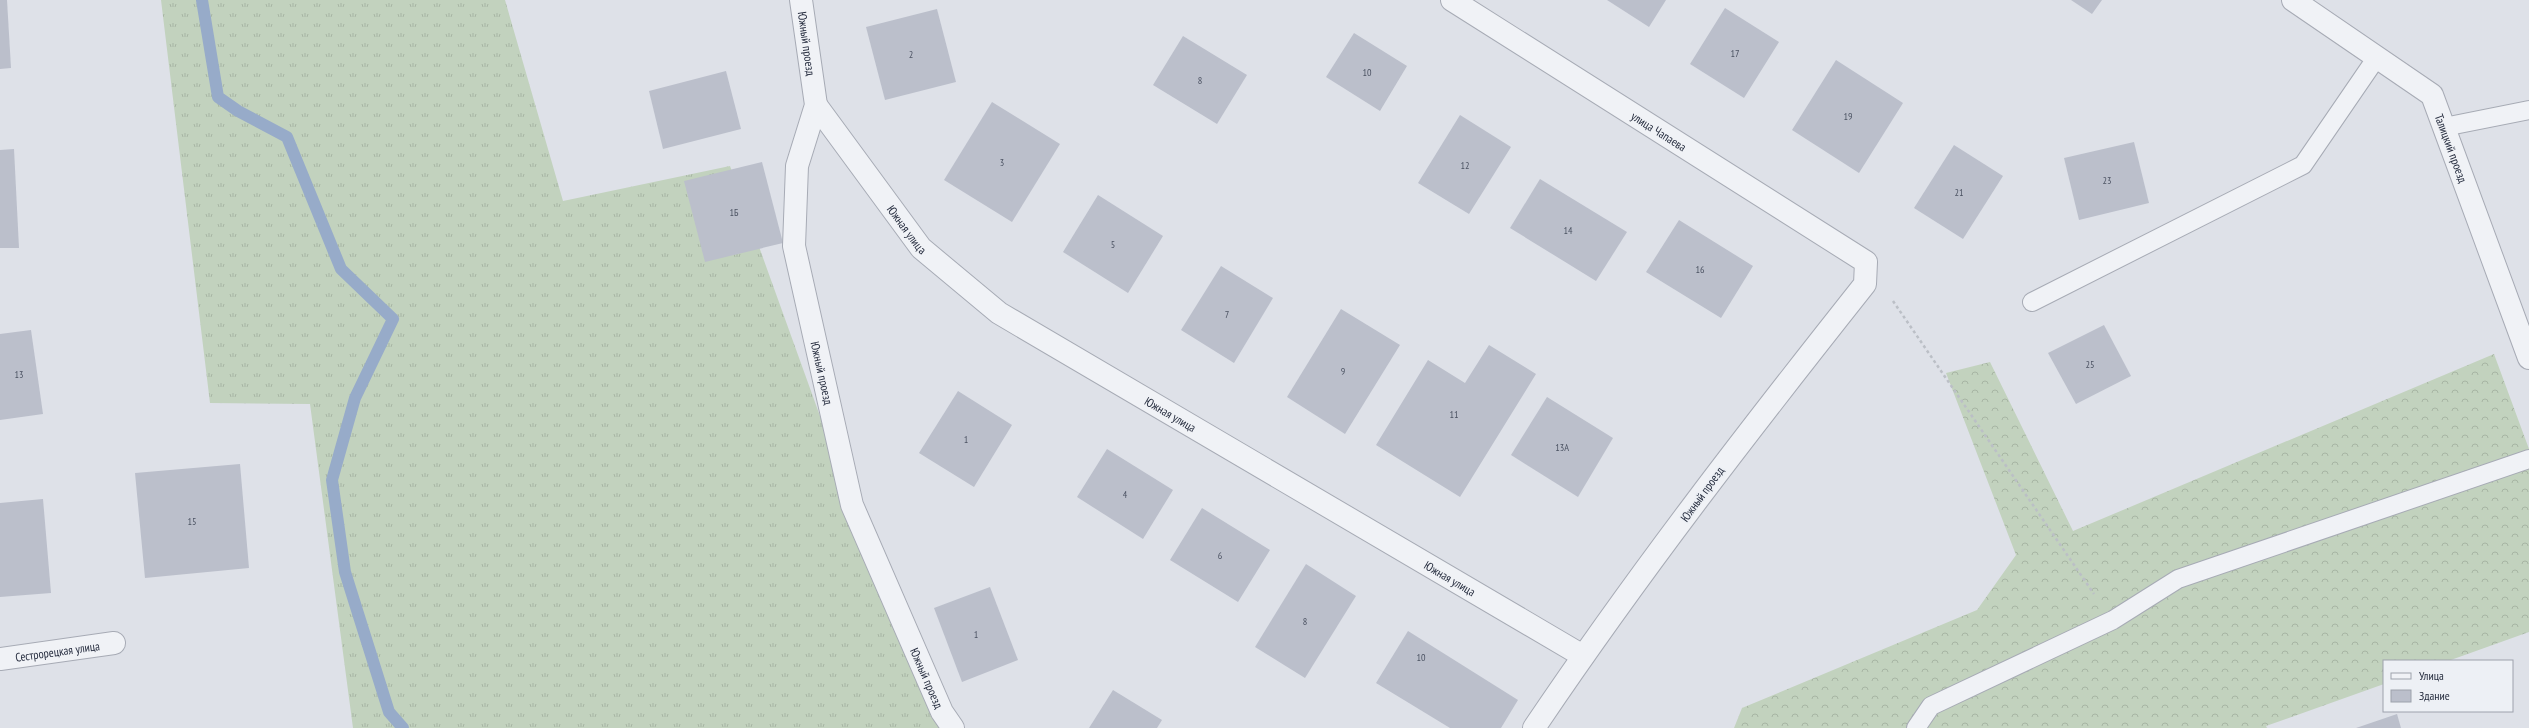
<svg xmlns="http://www.w3.org/2000/svg" width="2529" height="728" font-family="'PT Sans Narrow',sans-serif">
<style>
.grass{fill:url(#grass-tufts)}
.forest{fill:url(#forest-crowns)}
.lines{fill:none;stroke-linecap:round;stroke-linejoin:round}
.stream{stroke:#97abc9;stroke-width:12}
.building{fill:#bbbfcb}
.lane-casing{stroke:#a7abb5;stroke-width:20}
.street-casing{stroke:#a7abb5;stroke-width:24}
.path{stroke:#bbbfc6;stroke-width:2.5;stroke-dasharray:3 3;stroke-linecap:butt}
.lane{stroke:#f0f2f6;stroke-width:18}
.street{stroke:#f0f2f6;stroke-width:22}
.labels{text-anchor:middle;dominant-baseline:central;stroke-width:3.5;stroke-linejoin:round;paint-order:stroke}
.number-label{font-size:10px;fill:#4b5262}
.street-label{font-size:12px;fill:#262d3f;stroke:#edf0f5}
</style>
<defs>
<pattern id="grass-tufts" width="24" height="20" patternUnits="userSpaceOnUse"><rect width="24" height="20" fill="#c2d2be"/><path d="M3 7l-1-3M5 7V3M7 7l1-3M15 17l-1-3M17 17v-4M19 17l1-3" fill="none" stroke="#a7b5a4"/></pattern>
<pattern id="forest-crowns" width="20" height="18" patternUnits="userSpaceOnUse"><rect width="20" height="18" fill="#c2d2be"/><path d="M2 6a3 3 0 1 1 6 0M12 15a3 3 0 1 1 6 0" fill="none" stroke="#a7b5a4"/></pattern>
</defs>
<rect width="100%" height="100%" fill="#dee1e8"/>
<path class="grass" d="M161,0H505L563,201L730,166L852,505L953,728H353L310,404L210,403Z"/>
<path class="forest" d="M2494,354L2529,449V632L2448,661H2384V684L2266,726L2267,728H1734L1742,708L1977,610L2016,555L1946,373L1990,362L2073,531Z"/>
<g class="lines">
<path class="stream" d="M202,0L218,97L238,111L287,137L341,269L393,319L355,398L332,480L345,572L389,712L403,728"/>
</g>
<g class="building">
<path d="M0,0H7L11,68L0,69Z"/>
<path d="M1607,0H1666L1649,27Z"/>
<path d="M2071,0H2102L2092,14Z"/>
<path d="M1725,8L1779,42L1744,98L1690,64Z"/>
<path d="M937,9L956,82L885,100L866,27Z"/>
<path d="M1354,33L1407,66L1380,111L1326,77Z"/>
<path d="M1183,36L1247,75L1217,124L1153,85Z"/>
<path d="M1836,60L1903,103L1859,173L1792,130Z"/>
<path d="M726,71L741,129L663,149L649,91Z"/>
<path d="M992,102L1060,144L1012,222L944,180Z"/>
<path d="M1460,115L1511,147L1469,214L1418,183Z"/>
<path d="M2134,142L2149,203L2079,220L2064,158Z"/>
<path d="M1954,145L2003,176L1963,239L1914,208Z"/>
<path d="M14,149L19,248H0V150Z"/>
<path d="M762,162L783,243L705,262L684,181Z"/>
<path d="M1540,179L1627,232L1596,281L1510,228Z"/>
<path d="M1098,195L1163,236L1128,293L1063,252Z"/>
<path d="M1679,220L1753,266L1721,318L1646,272Z"/>
<path d="M1221,266L1273,298L1234,363L1181,330Z"/>
<path d="M1341,309L1400,345L1345,434L1287,397Z"/>
<path d="M2104,325L2131,376L2076,404L2048,353Z"/>
<path d="M31,330L43,414L0,420V334Z"/>
<path d="M1489,345L1536,374L1460,497L1376,445L1428,360L1465,383Z"/>
<path d="M958,391L1012,425L974,487L919,453Z"/>
<path d="M1547,397L1613,438L1578,497L1511,455Z"/>
<path d="M1107,449L1173,490L1143,539L1077,497Z"/>
<path d="M240,464L249,568L145,578L135,473Z"/>
<path d="M43,499L51,593L0,597V503Z"/>
<path d="M1202,508L1270,550L1238,602L1170,560Z"/>
<path d="M1306,564L1356,596L1305,678L1255,647Z"/>
<path d="M990,587L1018,660L962,682L934,608Z"/>
<path d="M1408,631L1518,700L1501,728H1450L1376,683Z"/>
<path d="M1113,690L1162,720L1157,728H1089Z"/>
<path d="M2397,714L2401,728H2356Z"/>
</g>
<g class="lines">
<g class="lane-casing">
<g id="lane">
<path d="M2444,127L2529,110"/>
<path d="M2032,302L2303,165L2377,57"/>
<path d="M1916,728L1931,706L2113,620L2178,579L2529,459"/>
</g>
</g>
<g class="street-casing">
<g id="street">
<path id="s1" d="M801,0L816,105L797,166L794,246L852,505L942,712L953,728"/>
<path id="s2" d="M1452,0L1866,262L1865,284C1750,429 1637,575 1534,728"/>
<path id="s3" d="M2293,0L2432,95L2529,358"/>
<path id="s4" d="M816,105L921,248L999,313L1583,656"/>
<path id="s5" d="M0,659L114,643"/>
</g>
</g>
<path class="path" d="M1893,301L2094,594"/>
<use href="#lane" class="lane"/>
<use href="#street" class="street"/>
</g>
<g class="labels">
<g class="number-label">
<text x="1735" y="53">17</text>
<text x="911" y="54">2</text>
<text x="1367" y="72">10</text>
<text x="1200" y="80">8</text>
<text x="1848" y="116">19</text>
<text x="1002" y="162">3</text>
<text x="1465" y="165">12</text>
<text x="2107" y="180">23</text>
<text x="1959" y="192">21</text>
<text x="734" y="212">1Б</text>
<text x="1568" y="230">14</text>
<text x="1113" y="244">5</text>
<text x="1700" y="269">16</text>
<text x="1227" y="314">7</text>
<text x="2090" y="364">25</text>
<text x="1343" y="371">9</text>
<text x="19" y="374">13</text>
<text x="1454" y="414">11</text>
<text x="966" y="439">1</text>
<text x="1562" y="447">13А</text>
<text x="1125" y="494">4</text>
<text x="192" y="521">15</text>
<text x="1220" y="555">6</text>
<text x="1305" y="621">8</text>
<text x="976" y="634">1</text>
<text x="1421" y="657">10</text>
</g>
<g class="street-label">
<text stroke="none"><textPath href="#s1" startOffset="44">Южный проезд</textPath></text>
<text stroke="none"><textPath href="#s2" startOffset="245">улица Чапаева</textPath></text>
<text stroke="none"><textPath href="#s3" startOffset="225">Талицкий проезд</textPath></text>
<text stroke="none"><textPath href="#s4" startOffset="154">Южная улица</textPath></text>
<text stroke="none"><textPath href="#s1" startOffset="380">Южный проезд</textPath></text>
<text stroke="none"><textPath href="#s4" startOffset="478">Южная улица</textPath></text>
<text transform="translate(1702 494) rotate(-54)">Южный проезд</text>
<text stroke="none"><textPath href="#s4" startOffset="802">Южная улица</textPath></text>
<text stroke="none"><textPath href="#s5" startOffset="58">Сестрорецкая улица</textPath></text>
<text stroke="none"><textPath href="#s1" startOffset="704">Южный проезд</textPath></text>
</g>
</g>
<rect x="2383" y="660" width="130" height="52" fill="#edf0f5" stroke="#9da2ac"/>
<rect x="2391" y="673" width="20" height="6" fill="#f0f2f6" stroke="#9da2ac"/>
<text x="2419" y="680" font-size="12" fill="#262d3f">Улица</text>
<rect x="2391" y="690" width="20" height="12" fill="#bbbfcb" stroke="#9da2ac"/>
<text x="2419" y="700" font-size="12" fill="#262d3f">Здание</text>
</svg>
